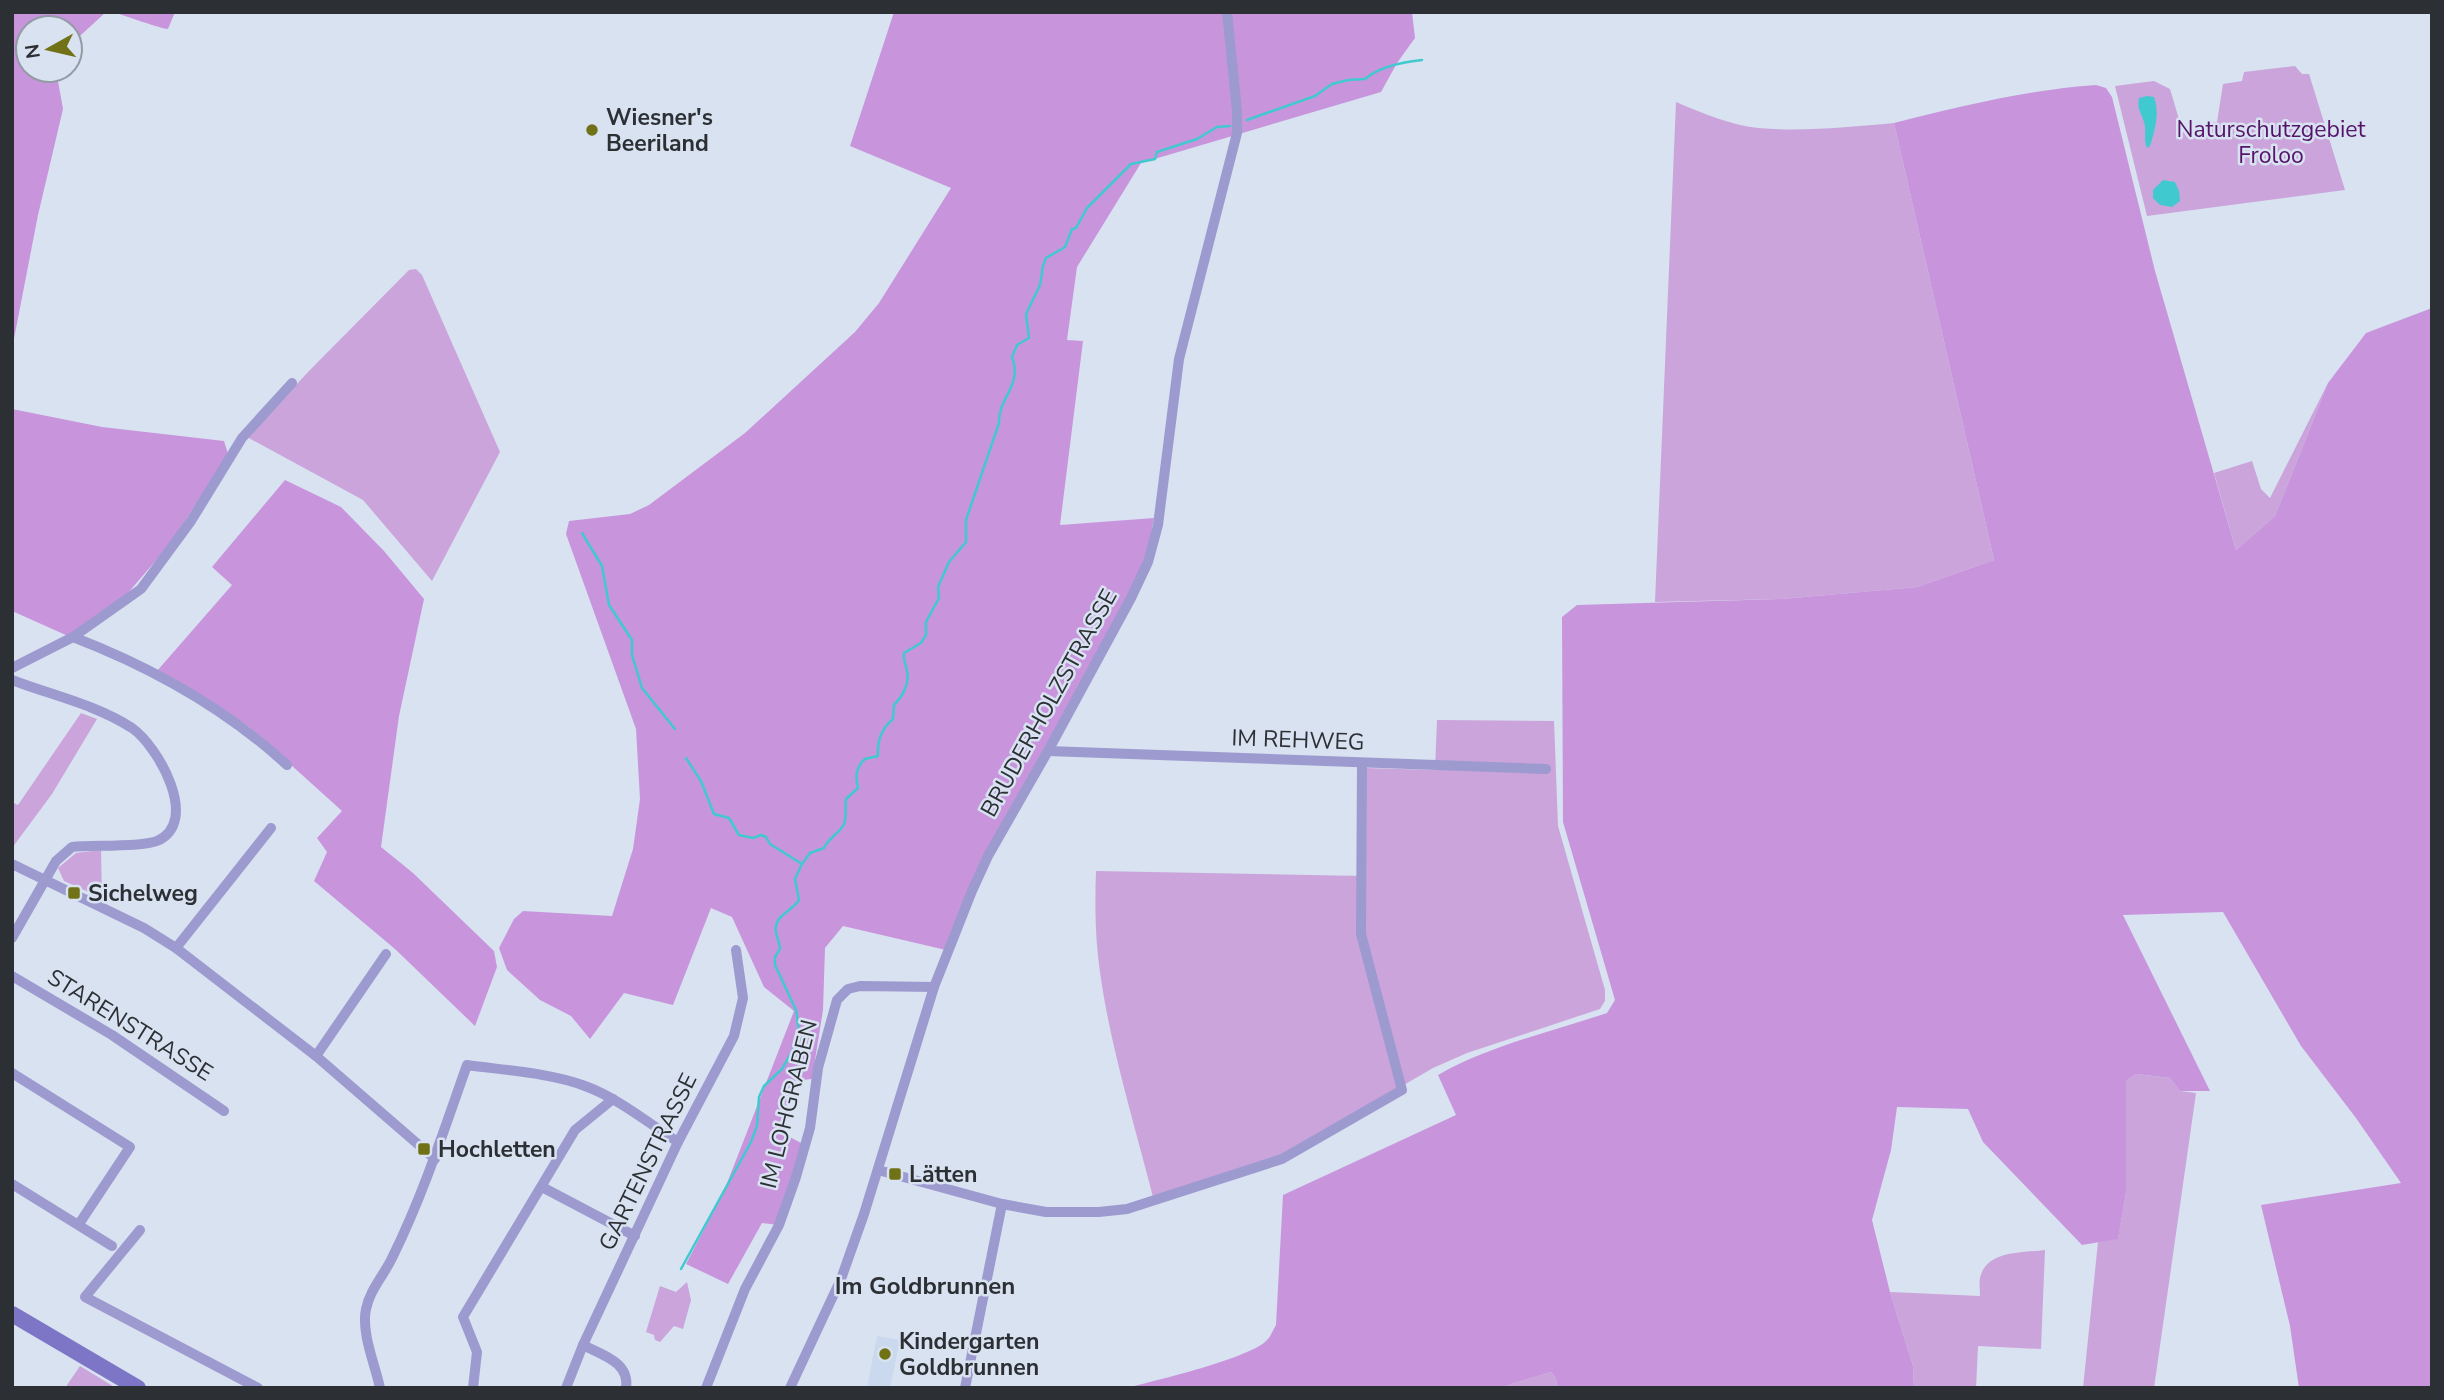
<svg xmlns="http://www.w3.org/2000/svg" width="2444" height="1400" font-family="'Nunito Sans',sans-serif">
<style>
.built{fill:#cbd9ee}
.green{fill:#cba4db}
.forest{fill:#c895dd}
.water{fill:#40c9ce}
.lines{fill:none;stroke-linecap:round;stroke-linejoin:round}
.stream{stroke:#40c9ce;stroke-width:2.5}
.minor{stroke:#9d9ad0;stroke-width:10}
.secondary{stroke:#7d75c5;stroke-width:16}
.poi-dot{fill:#717217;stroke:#d8e2f0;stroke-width:2.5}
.labels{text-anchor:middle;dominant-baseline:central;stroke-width:5;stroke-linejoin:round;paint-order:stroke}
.poi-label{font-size:23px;font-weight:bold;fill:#2c3035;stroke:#d8e2f0;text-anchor:start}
.park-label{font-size:23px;fill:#55146a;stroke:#d8e2f0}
.street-label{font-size:23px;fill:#2c3035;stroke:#d8e2f0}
.neighbourhood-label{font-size:24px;font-weight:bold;fill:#2c3035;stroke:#d8e2f0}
</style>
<rect width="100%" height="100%" fill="#d8e2f0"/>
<path class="built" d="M877,1336L900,1340L890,1388H867Z"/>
<g class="green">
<path d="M2295,66L2302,74H2309L2345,190L2147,216L2115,86L2154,81L2170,89L2181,126L2217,122L2223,84L2242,81L2244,72Z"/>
<path d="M1676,102C1702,113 1730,125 1758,128C1803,132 1849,127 1894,123L1994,560L1917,587L1782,599L1655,602Z"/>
<path d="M416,269L422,275L500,452L432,581L363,500L247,437L309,371L409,270Z"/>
<path d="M2328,383L2275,516L2236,550L2214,473L2252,461L2261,489L2270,498Z"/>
<path d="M81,713L97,719L52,794L12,848V802L18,805Z"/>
<path d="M1437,720L1554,721L1558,826L1605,990V1001L1600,1009L1467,1053L1433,1068L1283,1155L1153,1197C1133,1118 1107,1037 1098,956C1095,928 1095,899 1096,871L1363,876L1365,768L1435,770Z"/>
<path d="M101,850L102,898L64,881L58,868L76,853Z"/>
<path d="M2136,1074L2170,1078L2180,1091L2196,1093L2154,1388H2083L2098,1242L2118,1238L2126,1193V1081Z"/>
<path d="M2045,1250L2041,1349L1978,1346L1976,1388H1914L1913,1366L1890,1292L1980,1296C1980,1291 1979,1283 1980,1278C1986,1250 2023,1253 2045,1250Z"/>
<path d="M687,1282L691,1300L683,1329L674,1326L660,1342L655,1340L654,1335L646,1332L660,1286L676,1292Z"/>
<path d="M80,1366L116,1388H65Z"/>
<path d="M1551,1372L1555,1377L1558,1388H1499Z"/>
</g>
<g class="forest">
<path d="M12,12H106L70,45V28H28V70H56L63,109L38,215L12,349Z"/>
<path d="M113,12H175L168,29C162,29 123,15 113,12Z"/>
<path d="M894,12H1412L1415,38L1397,63L1381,92L1141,163L1077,267L1067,340L1083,341L1060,525L1154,518C1143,592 1090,664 1056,730C1018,803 982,876 946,950L843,926L825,948L823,1010L812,1079L793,1081L780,1132L805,1145L779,1225L762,1223L728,1284L686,1264L724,1191L794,1011L764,987L732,917L711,908L673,1005L624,993L590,1039L571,1016L540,1000L507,970L499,948L514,919L523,911L612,916L633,849L640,799L636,729L566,534L569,521L630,514L649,505L745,433L855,332L879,303L951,188L850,146Z"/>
<path d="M2096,85L2106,88L2112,97L2155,271L2236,550L2275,516L2328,383L2366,333L2432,308V1388H2299L2290,1326L2261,1205L2401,1183L2356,1118L2301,1046L2223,912L2123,915L2210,1091H2180L2170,1078L2136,1074L2126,1081V1193L2118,1239L2082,1245L1983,1142L1968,1109L1897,1107L1891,1150L1872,1220L1890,1292L1913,1366L1914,1388H1558L1555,1377L1551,1372L1499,1388H1126C1154,1381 1251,1358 1267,1340C1271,1336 1273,1330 1276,1325L1283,1195L1456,1115L1438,1075C1489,1046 1550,1032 1607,1013L1615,1000L1563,822L1562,617L1577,605L1782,599L1917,587L1994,560L1894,123C1961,106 2027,90 2096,85Z"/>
<path d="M12,409L102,427L224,441L228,454L171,543L127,594L68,636L12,611Z"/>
<path d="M285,480L341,507L384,551L424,599L399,716L381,847L413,873L494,951L497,967L475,1026L395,949L314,881L327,852L317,838L342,811L249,727L157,671L232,585L212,567Z"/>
</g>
<g class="water">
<path d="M2147,96L2154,97C2160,113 2155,130 2150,146L2147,148C2143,139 2147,130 2144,122C2141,111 2137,111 2139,98Z"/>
<path d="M2163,180L2175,182L2179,191L2180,201L2172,207L2160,205L2153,198V190Z"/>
</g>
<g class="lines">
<g class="stream">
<path d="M1247,120L1315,96L1332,84L1348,80L1365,79C1379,67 1403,62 1422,60"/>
<path d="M582,533L602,566L609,605L632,640V655L642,688L675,729"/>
<path d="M686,758L701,781L714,814L729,818L739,835L753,838L761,835L766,837L770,844L802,864"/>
<path d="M681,1269L751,1142L757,1126L759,1097L764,1086L782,1069L800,1038L796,1010L775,965V957L780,949C780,943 777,938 776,932C773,916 792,911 799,900L795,879L802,864L810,853L824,848C829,837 839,834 844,824C847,816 845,807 846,799L858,788C855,776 856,767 865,759L878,756C877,741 881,729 893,719L894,705C902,697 910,684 907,671C906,664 903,661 904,653L921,643L926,635V622L939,598L938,587L949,562L966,542V520L999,423C998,397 1023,386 1012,357L1017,345L1029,338L1026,314L1040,285L1043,266L1046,258L1065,247L1072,229L1076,228L1087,208L1131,164L1155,159L1157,152L1197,139L1217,127L1230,126"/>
</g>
<g class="minor">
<path d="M73,637C151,667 225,708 287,765"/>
<path d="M12,668L73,637L141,589L191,521L242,438L292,383"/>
<path d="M12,680C51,695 97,705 132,728C158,746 201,822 157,841C143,847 92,845 72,847L56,861L12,938"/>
<path d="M1048,751L1546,769"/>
<path d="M12,864L144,928L176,948L316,1056L435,1159"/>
<path d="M176,948L271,828"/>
<path d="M12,976L112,1035L224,1111"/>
<path d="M316,1056L386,954"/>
<path d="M12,1073L130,1147L79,1224"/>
<path d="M878,1170L1002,1204L1046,1212H1099L1127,1209L1282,1159L1402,1090L1361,934L1362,763"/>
<path d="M12,1184L112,1246"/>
<path d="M542,1187L635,1236"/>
<path d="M140,1230L85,1297L258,1388"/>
<path d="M583,1345C602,1355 630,1362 626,1388"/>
<path d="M380,1388C375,1364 361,1333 366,1309C370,1289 385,1274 393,1256C423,1195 444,1130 467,1065C502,1070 552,1073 585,1086C618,1098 648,1123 678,1142"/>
<path d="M473,1388L477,1352L463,1317L575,1130L613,1099"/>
<path d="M566,1388L583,1345L678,1142L734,1036L743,998L736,950"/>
<path d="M706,1388L745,1289L779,1225L796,1177L810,1128L818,1068L837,1000L848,989L860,986L934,987"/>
<path d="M790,1388L841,1279L864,1214L934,987L972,891L988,856L1048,751L1131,598L1148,562L1158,525L1179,359L1237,133V111L1227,12"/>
<path d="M965,1388L1002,1204"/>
</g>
<path class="secondary" d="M12,1314L138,1388"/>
</g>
<g class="poi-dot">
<circle cx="592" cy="130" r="7"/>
<rect x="67" y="886" width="14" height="14" rx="3.5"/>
<rect x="417" y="1142" width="14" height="14" rx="3.5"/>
<rect x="888" y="1167" width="14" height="14" rx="3.5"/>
<circle cx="885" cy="1354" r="7"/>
</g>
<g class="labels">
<g class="poi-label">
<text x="606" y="117">Wiesner's<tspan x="606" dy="26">Beeriland</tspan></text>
<text x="88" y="893">Sichelweg</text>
<text x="438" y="1149">Hochletten</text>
<text x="909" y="1174">Lätten</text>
<text x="899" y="1341">Kindergarten<tspan x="899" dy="26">Goldbrunnen</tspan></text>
</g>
<g class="park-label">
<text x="2271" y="129">Naturschutzgebiet<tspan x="2271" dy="26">Froloo</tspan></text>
</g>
<g class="street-label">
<text transform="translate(1049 703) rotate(-61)">BRUDERHOLZSTRASSE</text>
<text transform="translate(1298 740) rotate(2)">IM REHWEG</text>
<text transform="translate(130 1025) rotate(32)">STARENSTRASSE</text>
<text transform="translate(789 1104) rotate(-76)">IM LOHGRABEN</text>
<text transform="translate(648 1162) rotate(-64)">GARTENSTRASSE</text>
</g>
<g class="neighbourhood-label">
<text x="925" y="1286">Im Goldbrunnen</text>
</g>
</g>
<rect width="2444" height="1400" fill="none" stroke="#2c3035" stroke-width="28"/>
<g transform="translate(49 49) rotate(262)"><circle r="33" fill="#d8e2f0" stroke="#939ba5" stroke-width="2"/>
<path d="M0-5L12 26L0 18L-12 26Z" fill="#717217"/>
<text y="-10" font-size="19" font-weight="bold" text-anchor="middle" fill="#2c3035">N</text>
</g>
</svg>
